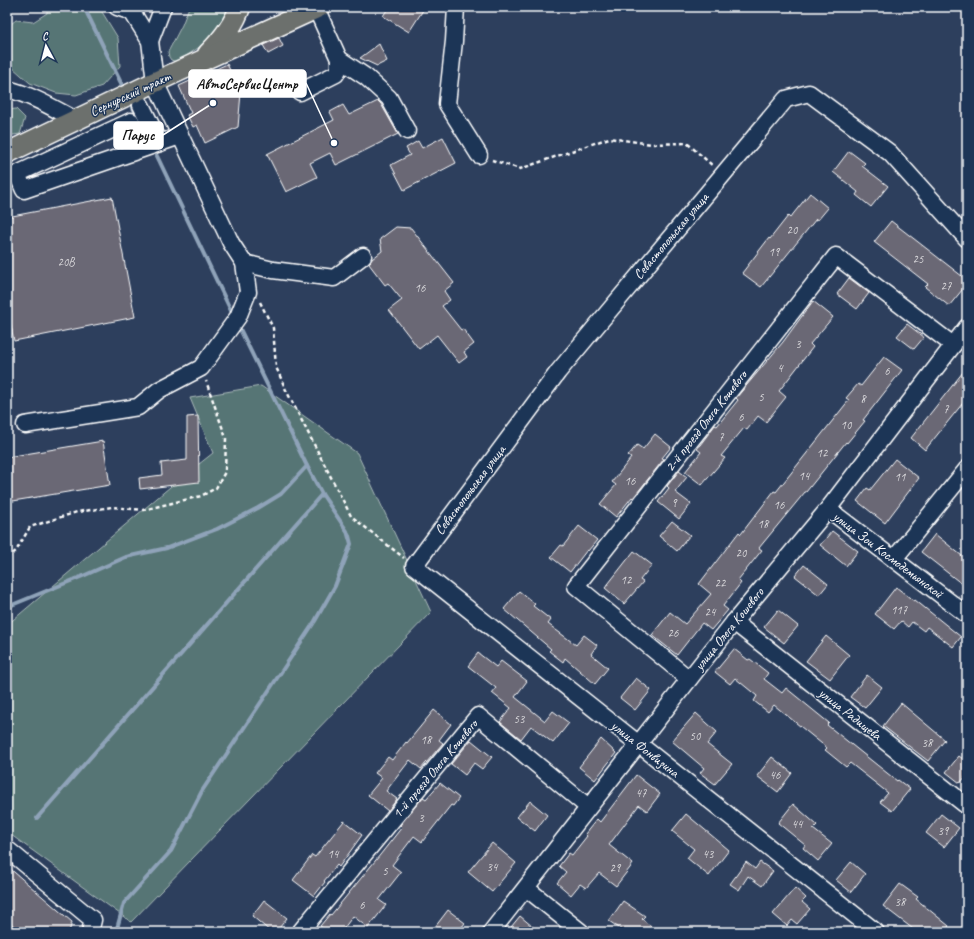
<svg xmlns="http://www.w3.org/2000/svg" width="974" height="939" font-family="Caveat,sans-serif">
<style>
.green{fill:#567574;stroke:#aababa}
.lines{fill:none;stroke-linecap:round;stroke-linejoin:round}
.stream{stroke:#8fa3b9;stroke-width:4}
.building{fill:#6b6775;stroke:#fff}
.minor-casing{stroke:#fff;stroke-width:19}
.major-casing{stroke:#fff;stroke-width:23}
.path{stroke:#fff;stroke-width:2.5;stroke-dasharray:4 3;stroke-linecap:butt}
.minor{stroke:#1d3557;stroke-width:16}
.major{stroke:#6c706d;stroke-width:20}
.labels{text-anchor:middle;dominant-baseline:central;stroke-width:3;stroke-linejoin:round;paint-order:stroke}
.number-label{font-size:12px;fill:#dad9dc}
.street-label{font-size:14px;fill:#fff;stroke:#1d3557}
.leader{fill:none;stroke:#fff;stroke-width:1.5}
.callout-dot{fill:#fff;stroke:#1d3557;stroke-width:1.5}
.callout{fill:#fff;stroke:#fff;stroke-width:1.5}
.callout-label{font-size:15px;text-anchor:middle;font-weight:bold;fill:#111}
</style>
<rect width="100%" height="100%" fill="#2d3f5d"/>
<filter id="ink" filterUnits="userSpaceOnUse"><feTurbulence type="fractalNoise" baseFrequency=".025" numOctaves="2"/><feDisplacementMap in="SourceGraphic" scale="8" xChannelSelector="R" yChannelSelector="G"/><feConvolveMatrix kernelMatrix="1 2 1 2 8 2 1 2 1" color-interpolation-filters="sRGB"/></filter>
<g filter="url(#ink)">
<g class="green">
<path d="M47,7H99L118,38L120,66L102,86L76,95L56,93L30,83L12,67L7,27L16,20L33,22L47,13Z"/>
<path d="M189,7H231L220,28L204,44L177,62L171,60L169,57L168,52L182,25Z"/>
<path d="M16,109L25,118L20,134L7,136V110Z"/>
<path d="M261,386L357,453L431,612L131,922L7,832V625L170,487L213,453L190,398Z"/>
</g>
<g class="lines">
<g class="stream">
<path d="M84,7L122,85"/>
<path d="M132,106L140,121"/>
<path d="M157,156L233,315"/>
<path d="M238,325L307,466L322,494L347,531L349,538"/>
<path d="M7,607L83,576L126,557L167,548L217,529L258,508L281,494L307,466"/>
<path d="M37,818L322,494"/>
<path d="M116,932L124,903L171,851L202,791L315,621L335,586L351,544L349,536"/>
</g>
</g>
<g class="building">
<path d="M389,7H425L409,32L383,16Z"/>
<path d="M279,38L283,46L268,54L263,45Z"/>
<path d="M379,44L387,61L377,66L360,58Z"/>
<path d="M227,64L241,93L238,127L205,143L197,125L193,127L187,115L191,113L179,86Z"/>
<path d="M378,101L381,104L398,134L336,165L330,153L310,163L317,177L286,192L267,154L334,120L330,112L343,105L349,115Z"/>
<path d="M443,137L456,163L404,190L391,165L410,155L406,148L418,141L422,148Z"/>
<path d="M849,151L865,163L862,166L888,186L871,207L856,195L858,192L833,172Z"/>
<path d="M810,193L828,208L818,220L816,219L761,287L742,273L769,238L770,239L788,216L790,218Z"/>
<path d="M112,197L135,317L14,341L7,306V217Z"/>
<path d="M891,221L967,280V284L949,306L925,287L928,284L874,242Z"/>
<path d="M396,227L411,228L454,283L444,291L450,300L442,306L461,330L463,329L474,344L464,352L467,357L459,363L437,335L419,349L389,310L402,300L388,283L385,285L369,264L372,259L382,251L380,239Z"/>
<path d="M849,278L869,293L857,309L837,294Z"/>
<path d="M813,301L833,317L810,344L813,347L779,391L786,397L766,422L758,416L747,430L744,428L721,456L725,458L702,485L685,472L701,452L697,449L715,425L717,426L738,400L736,398L783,342Z"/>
<path d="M907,324L924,337L914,349L897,336Z"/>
<path d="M884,357L902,370L863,420L865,421L847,443L846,442L806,492H805L759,548L762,550L738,580L741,583L723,606L728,610L711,630L702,623L677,655L652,635L670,612L685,624L711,594L699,584L739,532L741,534L774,491L776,492L849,400L846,398L858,384L861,386Z"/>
<path d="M967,367V398L925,450L911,438Z"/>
<path d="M198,416L199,482L140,489L139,478L162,475L161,463L187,460V417Z"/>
<path d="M655,434L671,447L662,458L664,459L633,498L632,497L616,517L600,504L616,485L612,482L631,458L628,456L637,445L643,449Z"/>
<path d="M103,441L110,485L7,502V457Z"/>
<path d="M895,459L919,478L885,523L857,501L867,488L870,490Z"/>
<path d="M679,471L687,477L675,492L691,504L679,519L658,502L669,488L667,486Z"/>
<path d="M672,521L690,535L677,551L659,536Z"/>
<path d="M579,526L597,540L588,551L587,550L570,572L551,557L561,545L563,546Z"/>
<path d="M832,531L858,551L846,566L820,545Z"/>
<path d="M935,534L967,560V578L962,584L921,552Z"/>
<path d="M634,551L652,565L640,580L643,582L624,604L605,588Z"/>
<path d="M804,565L828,584L819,595L795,576Z"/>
<path d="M896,587L914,601L915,600L961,637L953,647L927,627L924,631L912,622L908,627L901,621L894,629L875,614Z"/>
<path d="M519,591L535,604L533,606L551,620L548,624L576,645L584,635L597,645L591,654L608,668L595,684L565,658L563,662L549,651L551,649L504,609Z"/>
<path d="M778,610L798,626L784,643L764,627Z"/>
<path d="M826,636L849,655L830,679L806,661Z"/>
<path d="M734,649L748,660L750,659L768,673L764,679L782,693L786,688L829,723L827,725L897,781L898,780L910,789L892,811L880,802L888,793L850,763L846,767L825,750L827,748L774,705L768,712L754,701L757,696L735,678L730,684L715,672Z"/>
<path d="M478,653L496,667L501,661L527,681L515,697L545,721L553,711L569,723L553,743L531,726L521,739L500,722L511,708L492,693L496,688L468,666Z"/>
<path d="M867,675L882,687L865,708L850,697Z"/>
<path d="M636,678L651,690L635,710L620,698Z"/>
<path d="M901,703L945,740L928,761L883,726Z"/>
<path d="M434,710L451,724L439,740L443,743L421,769L410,760L386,791L397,799L388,811L368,795L382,778L375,773L388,757L392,760L406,742L407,743Z"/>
<path d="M696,713L717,732L707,744L732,764L715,784L700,773L704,768L672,741Z"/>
<path d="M601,739L616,753L595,780L579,767Z"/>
<path d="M471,740L492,757L482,769L474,763L465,775L451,764Z"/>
<path d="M959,756L967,762V775L960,783L946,772Z"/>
<path d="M772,757L792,773L778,792L757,776Z"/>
<path d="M636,775L660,794L647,811L639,805L609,845L633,864L616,886L599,873L586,888L580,884L571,895L557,883L566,872L559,866L569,853L572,855L587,836L585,834L597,819L600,822Z"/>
<path d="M440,783L459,798L453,806L451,805L422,842L414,836L392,865L401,872L379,900L386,905L368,928L353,916L341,932H328L320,926L330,914L331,915L380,855L402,827L400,825L423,797L426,799Z"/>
<path d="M530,801L547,815L535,831L517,817Z"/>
<path d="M793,804L817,825L813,829L832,844L818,861L803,848L805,845L778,823Z"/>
<path d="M686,814L729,850L709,876L687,858L694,849L672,831Z"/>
<path d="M941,814L959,828L944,847L926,833Z"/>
<path d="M344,821L362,835L339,867L337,865L324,881L325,882L314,896L293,880L312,855L315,857Z"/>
<path d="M492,843L516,863L492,892L468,872Z"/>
<path d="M746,862L755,869L760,862L773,871L762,886L748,876L739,890L730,884Z"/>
<path d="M851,862L865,874L851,892L836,880Z"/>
<path d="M7,866L72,922L69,932H21L7,920Z"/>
<path d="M900,884L918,897L916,899L949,926L944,932H917L883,906Z"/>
<path d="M795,888L806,898L802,902L810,909L797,924L792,920L787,926L773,914Z"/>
<path d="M264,900L287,918L276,932H271L252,916Z"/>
<path d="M623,901L645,916L642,919L658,932H625L609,921Z"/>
<path d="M448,910L465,923L458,932H441L435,927Z"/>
<path d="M520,916L539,932H507Z"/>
</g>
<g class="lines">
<g class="minor-casing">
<g id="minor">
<path d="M456,7L454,41L447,104L479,155"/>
<path d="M150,41L163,7"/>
<path d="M339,59L366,77L389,98L407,131"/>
<path d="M7,89C32,95 53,108 76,120"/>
<path d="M300,92L336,74L339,68V59L316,8"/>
<path d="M141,105L160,143"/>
<path d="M144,148L131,121L17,174L24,190L180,136"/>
<path d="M244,263L273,270L334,278L363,256"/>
<path d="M25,425L138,407L159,390L201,368L238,317L248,292L244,263L231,243L155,82L150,41L132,12L117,7"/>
<path d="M828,509L967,615"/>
<path d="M894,559L967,469"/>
<path d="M734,622L967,806"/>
<path d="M689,679L576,586L836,256L953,345"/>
<path d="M7,849L93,920L90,932"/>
<path d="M526,888L581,932"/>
<path d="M300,932L478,716L588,807"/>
<path d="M491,932L734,622L828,509L967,327"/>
<path d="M876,932L414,566L558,372L786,99L809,93L890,153L967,239"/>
</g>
</g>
<g class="major-casing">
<g id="major">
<path d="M208,54C221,41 234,25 240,7"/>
<path d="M7,153L155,82L319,7"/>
</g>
</g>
<g class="path">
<path d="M492,160L520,169L609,138L651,144L687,143L713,166"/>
<path d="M260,302L273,328L276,367L286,390L351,516L404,558"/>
<path d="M7,558L16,551L30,527L77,512L112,507L143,510L201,496L216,488L225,472L226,438L206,381"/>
</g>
<use href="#minor" class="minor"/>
<use href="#major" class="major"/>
</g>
</g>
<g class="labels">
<g class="number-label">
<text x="792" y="230">20</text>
<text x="774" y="252">19</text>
<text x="918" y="259">25</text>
<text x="66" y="262">20В</text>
<text x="946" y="286">27</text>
<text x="420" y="288">16</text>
<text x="798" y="344">3</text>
<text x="780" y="368">4</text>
<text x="887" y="371">6</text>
<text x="761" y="397">5</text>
<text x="863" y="399">8</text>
<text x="946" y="409">7</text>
<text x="741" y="417">6</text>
<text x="846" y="425">10</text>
<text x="721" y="437">7</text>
<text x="822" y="453">12</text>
<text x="804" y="476">14</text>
<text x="900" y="477">11</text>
<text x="630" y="481">16</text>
<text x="674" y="503">9</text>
<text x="779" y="505">16</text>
<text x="763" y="524">18</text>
<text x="741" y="553">20</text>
<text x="626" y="580">12</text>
<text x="720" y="583">22</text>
<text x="899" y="610">117</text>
<text x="710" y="612">24</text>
<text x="673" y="633">26</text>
<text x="519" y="719">53</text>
<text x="695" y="736">50</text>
<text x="426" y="740">18</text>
<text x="927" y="743">38</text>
<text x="775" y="775">46</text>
<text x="641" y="793">47</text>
<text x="421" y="818">3</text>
<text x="797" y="824">44</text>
<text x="943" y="831">39</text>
<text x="333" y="854">14</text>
<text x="708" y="854">43</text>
<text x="492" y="867">34</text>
<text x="615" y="868">29</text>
<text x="385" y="871">5</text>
<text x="900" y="902">38</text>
<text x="362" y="905">6</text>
</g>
<g class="street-label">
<text transform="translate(130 94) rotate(-25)">Сернурский тракт</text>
<text transform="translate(671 236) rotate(-50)">Севастопольская улица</text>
<text transform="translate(706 421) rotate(-52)">2-й проезд Олега Кошевого</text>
<text transform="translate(470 490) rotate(-53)">Севастопольская улица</text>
<text transform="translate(888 555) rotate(37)">улица Зои Космодемьянской</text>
<text transform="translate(729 629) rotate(-51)">улица Олега Кошевого</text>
<text transform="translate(850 714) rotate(38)">улица Радищева</text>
<text transform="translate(645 749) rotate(38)">улица Фонвизина</text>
<text transform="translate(435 769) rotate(-50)">1-й проезд Олега Кошевого</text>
</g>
</g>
<path class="leader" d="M334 143L306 83M213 103L163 135"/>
<g class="callout-dot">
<circle cx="334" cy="143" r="4"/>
<circle cx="213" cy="103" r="4"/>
</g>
<g class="callout">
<rect x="189" y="70" width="117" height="27" rx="4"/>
<rect x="114" y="122" width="49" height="27" rx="4"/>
</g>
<g class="callout-label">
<text x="247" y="89">АвтоСервисЦентр</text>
<text x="138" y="140">Парус</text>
</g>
<rect width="974" height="939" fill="none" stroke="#1d3557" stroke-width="24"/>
<rect x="12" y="12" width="950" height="915" fill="none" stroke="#fff" stroke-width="1.5" filter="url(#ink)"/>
<g transform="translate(46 46) rotate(353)" stroke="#1d3557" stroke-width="3" paint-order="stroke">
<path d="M0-3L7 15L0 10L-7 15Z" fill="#ffffff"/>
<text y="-6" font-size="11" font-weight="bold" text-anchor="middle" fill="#ffffff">С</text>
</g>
</svg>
